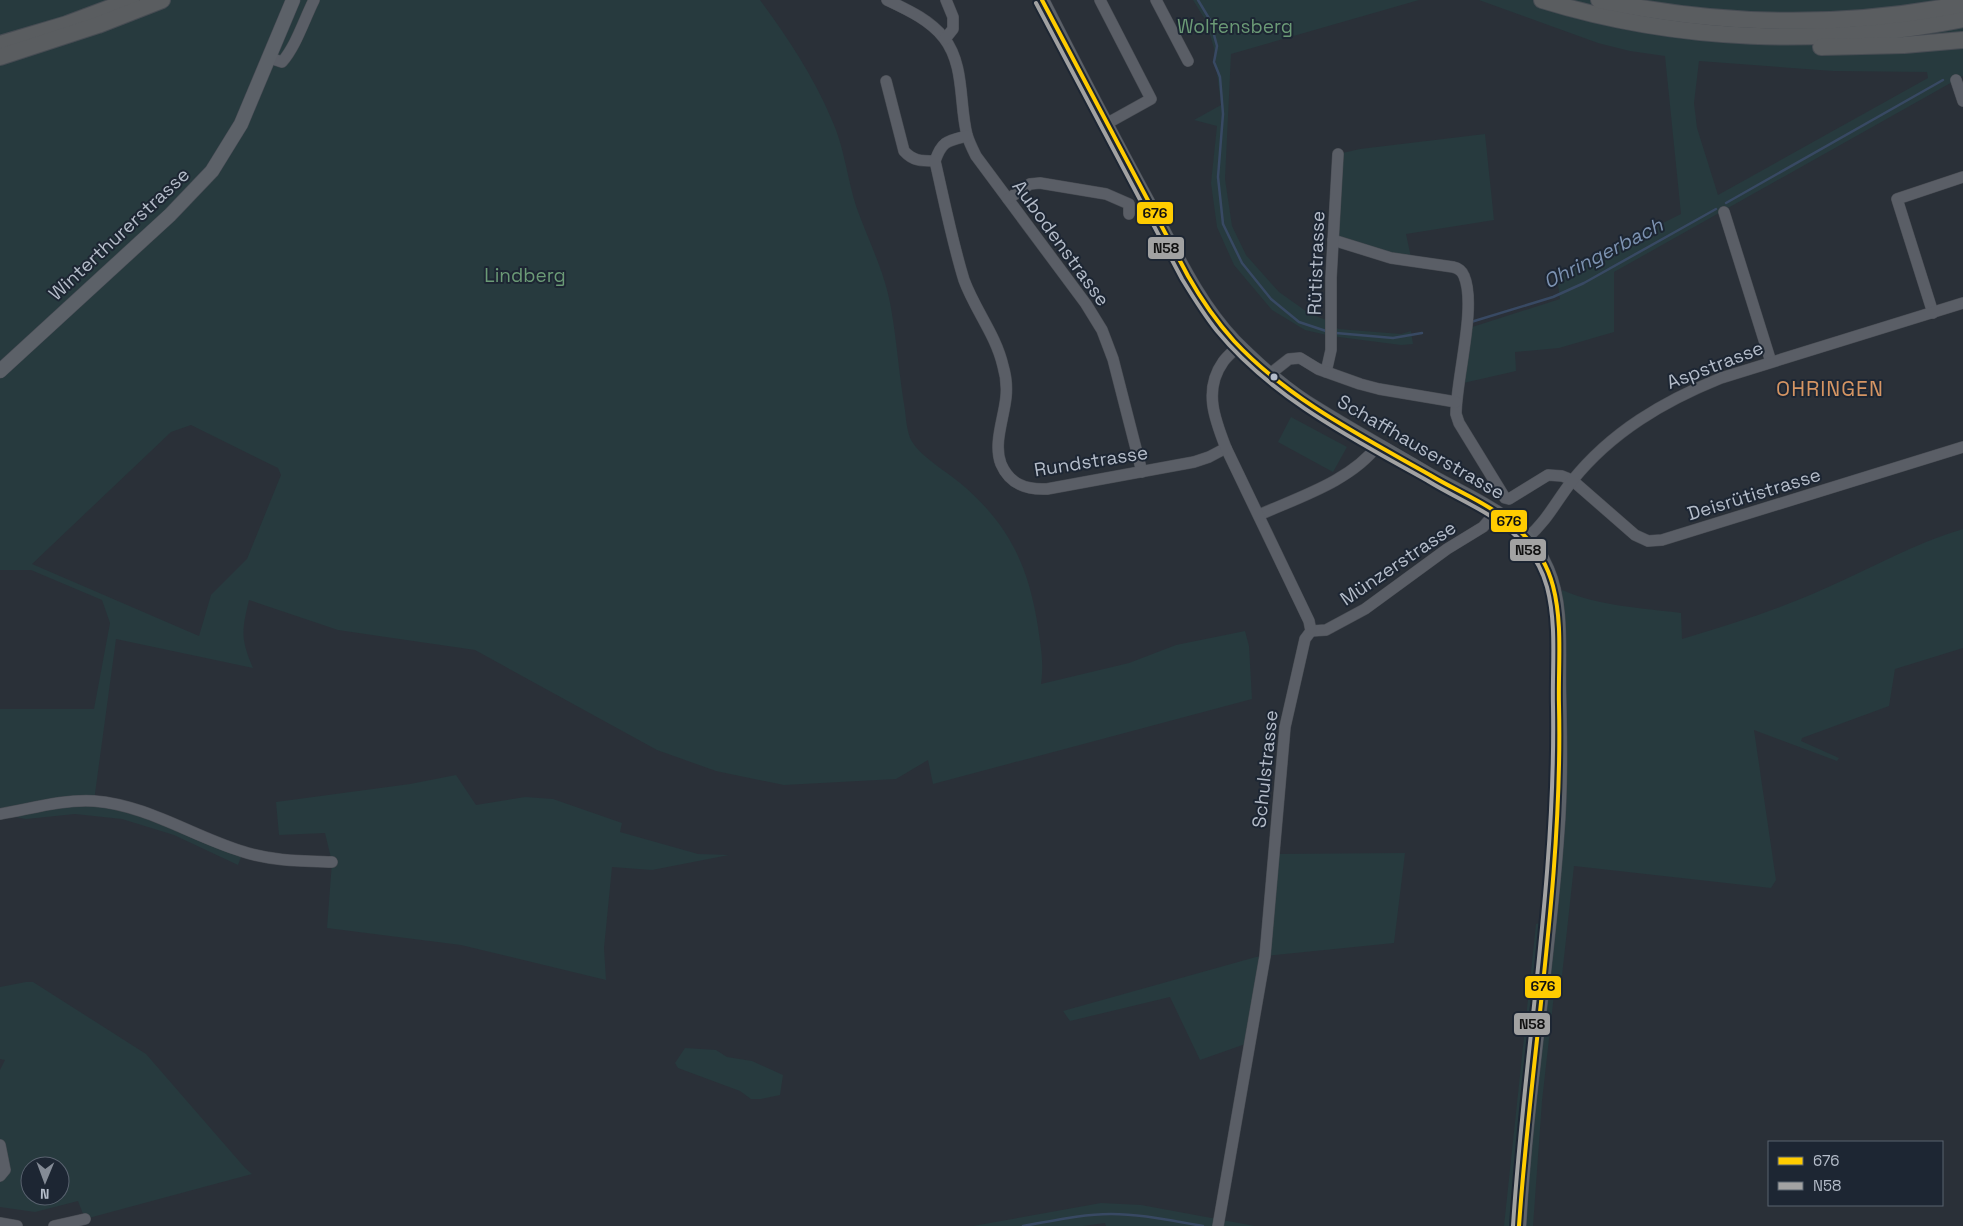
<svg xmlns="http://www.w3.org/2000/svg" width="1963" height="1226" font-family="'Space Grotesk',sans-serif">
<style>
.green{fill:#273a3e;fill-rule:evenodd}
.lines{fill:none;stroke-linecap:round;stroke-linejoin:round}
.stream{stroke:#384963;stroke-width:2.5}
.minor-casing{stroke:#484c53;stroke-width:12}
.major-casing{stroke:#484c55;stroke-width:15}
.highway-casing{stroke:#474c53;stroke-width:18}
.minor{stroke:#5a5e66;stroke-width:11}
.major{stroke:#5c6168;stroke-width:14}
.highway{stroke:#5a5d60;stroke-width:16}
.bus-1-casing{stroke:#1d2633;stroke-width:8}
.bus-2-casing{stroke:#1d2633;stroke-width:8}
.bus-1{stroke:#fc0;stroke-width:4}
.bus-2{stroke:#a2a2a2;stroke-width:4}
.bus-dot{fill:#b4bcc9;stroke:#1d2633;stroke-width:2}
.labels{text-anchor:middle;dominant-baseline:central;stroke-width:4;stroke-linejoin:round;paint-order:stroke}
.park-label{font-size:19px;fill:#6b9a76;stroke:#1d2633}
.street-label{font-size:19px;fill:#b4bcc9;stroke:#1d2633}
.water-label{font-size:20px;font-style:italic;fill:#7c92b1;stroke:#1d2633}
.quarter-label{font-size:21px;letter-spacing:1px;fill:#d59563;stroke:#1d2633}
.line-badge{stroke:#1d2633;stroke-width:2}
.pale-badge-label{font-size:14px;text-anchor:middle;font-weight:bold;fill:#111}
</style>
<rect width="100%" height="100%" fill="#2a3038"/>
<g class="green">
<path d="M0,0H760C787,37 813,75 831,118C844,145 847,178 856,206C868,240 885,272 891,308C897,342 899,376 905,410C906,420 907,431 911,440C922,459 950,473 966,488C1011,528 1029,569 1038,627C1041,649 1044,662 1041,684L1129,663L1176,645L1245,631L1249,646L1252,699L933,784L928,760L896,779L784,785L716,771L657,750L475,650L338,630L249,600C242,630 240,638 253,668L116,639L94,801L120,805L243,852L238,865L174,835L122,819L75,814L26,819L0,814V709H94L110,623L102,600L31,570H0ZM191,425L278,468L281,475L247,559L211,595L199,636L32,564L171,432Z"/>
<path d="M1193,0H1419L1231,54L1225,179L1232,226L1246,255L1279,292L1310,314L1332,322L1338,329L1401,334L1411,331L1413,344L1401,345L1331,336L1305,330L1272,310L1234,265L1217,227L1211,183L1217,126L1194,120L1221,105L1214,48L1206,21Z"/>
<path d="M1479,0H1963V76L1614,272V332L1559,348L1515,352L1516,371L1459,384L1466,329L1560,299L1557,276L1681,214L1665,56L1630,51L1598,43ZM1699,61L1833,71L1927,72L1928,78L1718,195L1697,128L1694,103Z"/>
<path d="M1485,134L1494,220L1406,234L1412,262L1333,240L1338,154L1360,149Z"/>
<path d="M1291,417L1347,447L1333,472L1278,442Z"/>
<path d="M1963,529V648L1895,669L1889,706L1802,738L1801,741L1839,758L1837,761L1754,730L1776,880L1771,888L1574,866L1562,976L1556,977L1542,1101L1533,1226H1504L1536,924L1543,922L1555,864L1557,614L1562,590C1599,606 1642,608 1681,613L1682,639C1731,624 1780,609 1826,588C1872,568 1915,543 1963,529Z"/>
<path d="M456,775L476,805L525,797L553,799L622,823L620,832L698,854L729,855L652,870L612,867L604,948L606,980L461,945L327,928L332,862L325,833L279,835L276,802L410,784Z"/>
<path d="M1405,853L1394,943L1266,956L1251,1042L1200,1060L1170,997L1070,1021L1063,1011L1256,957L1265,956L1275,854Z"/>
<path d="M26,982H33L146,1054L245,1168L252,1174L85,1219L78,1201L35,1212L0,1207V1070L5,1060L0,1059V987ZM30,1166H60V1196H30Z"/>
<path d="M685,1048L716,1050L727,1057L752,1061L783,1075L780,1095L761,1099H751L740,1091L678,1068L675,1063Z"/>
<path d="M1101,1203L1141,1205L1255,1226H1106L1105,1223L1083,1226H973Z"/>
</g>
<g class="lines">
<g class="stream">
<path d="M1198,0L1210,20L1217,46L1214,62L1220,77L1223,114L1218,177L1223,224L1242,263L1271,299L1299,322L1326,331"/>
<path d="M1726,203L1943,80"/>
<path d="M1471,322L1553,297L1584,283L1716,209"/>
<path d="M1336,333L1393,338L1422,333"/>
<path d="M1023,1226C1052,1221 1081,1214 1111,1214C1142,1214 1172,1221 1203,1226"/>
</g>
<g class="minor-casing">
<g id="minor">
<path d="M887,0C908,10 930,20 944,38C965,65 959,104 967,135C969,142 973,150 976,156L1086,304L1102,330L1113,359L1142,472"/>
<path d="M1100,0L1151,99L1106,124"/>
<path d="M1156,0L1188,61"/>
<path d="M945,39L953,29V17L946,0"/>
<path d="M270,58L282,62C296,46 304,20 314,0"/>
<path d="M1956,80L1963,101"/>
<path d="M886,81L904,151C913,161 921,161 935,161"/>
<path d="M967,136C947,141 942,141 935,161C944,200 952,241 964,280C975,310 996,335 1003,366C1006,376 1007,387 1006,397C1004,418 993,444 1001,464C1010,485 1027,490 1047,489L1194,462L1209,457L1226,448"/>
<path d="M1008,199L1030,184L1040,183L1106,194L1129,204V214"/>
<path d="M1724,212L1771,362"/>
<path d="M1333,240L1391,258L1453,267C1458,268 1462,271 1464,276C1477,306 1456,379 1456,414L1459,423L1505,498L1509,499L1548,475L1562,476L1572,480L1635,535L1648,541L1662,540L1963,447"/>
<path d="M1933,313L1897,199L1963,177"/>
<path d="M1326,372L1331,350V278L1338,154"/>
<path d="M1270,374L1289,359L1300,358L1318,369L1360,384L1379,389L1456,402"/>
<path d="M1259,515C1299,497 1351,481 1378,445"/>
<path d="M1527,538C1547,521 1557,500 1572,481C1611,432 1664,401 1721,378L1963,303"/>
<path d="M1311,631L1326,630L1365,609L1447,549L1483,527L1497,511"/>
<path d="M0,814C30,809 63,799 94,801C147,805 192,836 241,851C270,861 302,861 332,862"/>
<path d="M0,1145L5,1170L0,1176"/>
<path d="M0,1223L17,1226"/>
<path d="M54,1226L85,1219"/>
<path d="M1218,1226L1265,956L1285,727L1305,639L1311,631L1309,621L1226,448C1215,420 1203,390 1223,362C1227,356 1234,351 1239,345"/>
</g>
</g>
<g class="major-casing">
<g id="major">
<path d="M1042,0C1077,69 1113,138 1150,206C1175,252 1197,302 1234,341C1256,363 1280,385 1306,402C1347,428 1389,451 1431,476C1475,501 1525,518 1547,569C1563,606 1558,651 1559,691C1560,739 1561,788 1557,836C1548,966 1526,1095 1519,1226"/>
<path d="M0,371L170,215L212,171L241,124L293,0"/>
</g>
</g>
<g class="highway-casing">
<g id="highway">
<path d="M1542,0C1678,42 1824,47 1963,19"/>
<path d="M1599,0C1720,26 1842,28 1963,4"/>
<path d="M0,44L67,24L131,0"/>
<path d="M1821,47L1904,45L1963,40"/>
<path d="M0,57L98,25L162,0"/>
</g>
</g>
<use href="#minor" class="minor"/>
<use href="#major" class="major"/>
<use href="#highway" class="highway"/>
<g class="bus-1-casing">
<path id="bus-1" d="M1042,0L1188,276C1201,299 1216,321 1234,341C1288,399 1361,436 1430,475C1453,489 1478,499 1499,514C1525,532 1545,555 1553,586C1563,624 1558,665 1559,705C1563,879 1531,1052 1519,1226"/>
</g>
<g class="bus-2-casing">
<path id="bus-2" d="M1036,3L1182,279C1193,297 1204,315 1217,331C1272,398 1353,439 1428,481C1449,494 1472,504 1492,517C1518,534 1539,557 1547,587C1557,625 1552,667 1553,706C1556,880 1524,1052 1513,1226"/>
</g>
<use href="#bus-1" class="bus-1"/>
<use href="#bus-2" class="bus-2"/>
</g>
<circle class="bus-dot" cx="1274" cy="377" r="4.5"/>
<g class="labels">
<g class="park-label">
<text x="1235" y="26">Wolfensberg</text>
<text x="525" y="275">Lindberg</text>
</g>
<g class="street-label">
<text transform="translate(119 234) rotate(-43)">Winterthurerstrasse</text>
<text transform="translate(1061 243) rotate(54)">Aubodenstrasse</text>
<text transform="translate(1316 263) rotate(-88)">Rütistrasse</text>
<text transform="translate(1715 365) rotate(-21)">Aspstrasse</text>
<text transform="translate(1421 447) rotate(30)">Schaffhauserstrasse</text>
<text transform="translate(1091 461) rotate(-9)">Rundstrasse</text>
<text transform="translate(1754 494) rotate(-17)">Deisrütistrasse</text>
<text transform="translate(1398 563) rotate(-34)">Münzerstrasse</text>
<text transform="translate(1265 769) rotate(-84)">Schulstrasse</text>
</g>
<g class="water-label">
<text transform="translate(1603 253) rotate(-27)">Ohringerbach</text>
</g>
<g class="quarter-label">
<text x="1830" y="388">OHRINGEN</text>
</g>
</g>
<g class="line-badge">
<rect x="1136" y="201" width="38" height="24" rx="5" fill="#fc0"/>
<rect x="1147" y="236" width="38" height="24" rx="5" fill="#a2a2a2"/>
<rect x="1490" y="509" width="38" height="24" rx="5" fill="#fc0"/>
<rect x="1509" y="538" width="38" height="24" rx="5" fill="#a2a2a2"/>
<rect x="1524" y="975" width="38" height="24" rx="5" fill="#fc0"/>
<rect x="1513" y="1012" width="38" height="24" rx="5" fill="#a2a2a2"/>
</g>
<g class="pale-badge-label">
<text x="1155" y="218">676</text>
<text x="1166" y="253">N58</text>
<text x="1509" y="526">676</text>
<text x="1528" y="555">N58</text>
<text x="1543" y="991">676</text>
<text x="1532" y="1029">N58</text>
</g>
<rect x="1768" y="1141" width="175" height="65" fill="#1d2633" stroke="#59626f"/>
<rect x="1778" y="1157" width="25" height="8" fill="#ffcc00" stroke="#59626f"/>
<text x="1813" y="1166" font-size="15" fill="#b4bcc9">676</text>
<rect x="1778" y="1182" width="25" height="8" fill="#a2a2a2" stroke="#59626f"/>
<text x="1813" y="1191" font-size="15" fill="#b4bcc9">N58</text>
<g transform="translate(45 1181) rotate(181)"><circle r="24" fill="#1d2633" stroke="#59626f"/>
<path d="M0-4L9 19L0 12L-9 19Z" fill="#848b96"/>
<text y="-8" font-size="14" font-weight="bold" text-anchor="middle" fill="#b4bcc9">N</text>
</g>
</svg>
